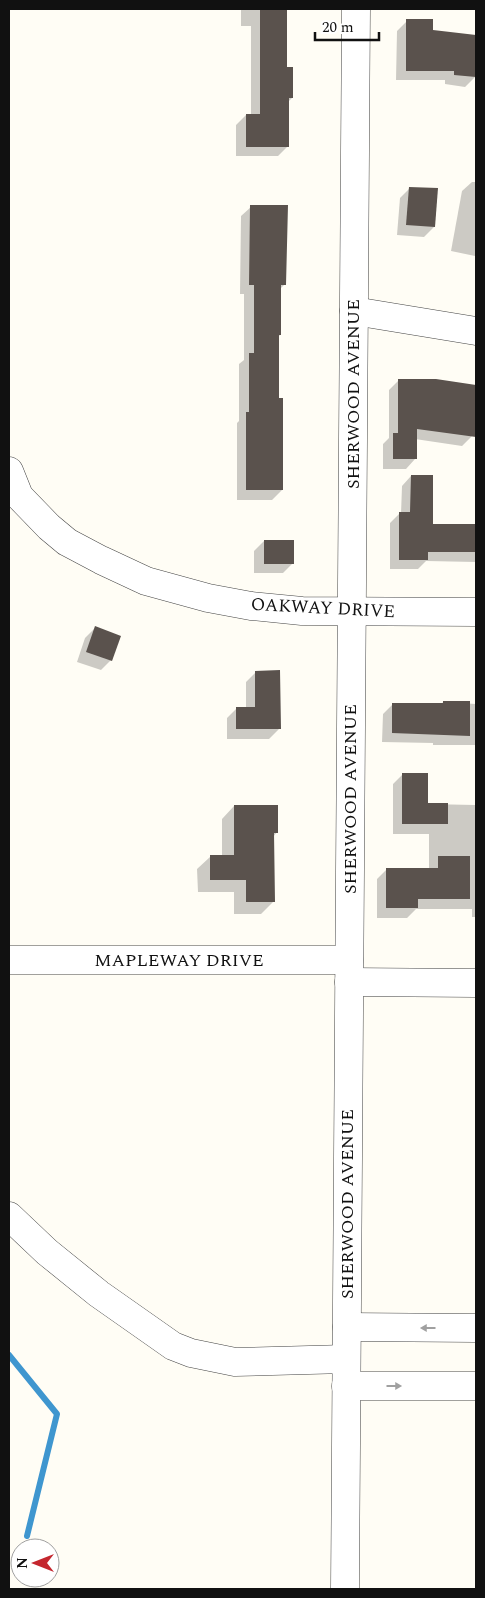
<svg xmlns="http://www.w3.org/2000/svg" width="485" height="1598" font-family="Spectral,serif">
<style>
.shadow{fill:#0003}
.lines{fill:none;stroke-linecap:round;stroke-linejoin:round}
.stream{stroke:#3f96cf;stroke-width:6}
.building{fill:#5a524d}
.minor-casing{stroke:#444;stroke-width:29}
.minor{stroke:#fff;stroke-width:28}
.oneway{fill:#a0a0a0}
.labels{text-anchor:middle;dominant-baseline:central;stroke-width:5;stroke-linejoin:round;paint-order:stroke}
.street-label{font-size:18px;fill:#111;stroke:#fff}
</style>
<rect width="100%" height="100%" fill="#fffdf5"/>
<g class="shadow">
<path d="M241,9H286V69L292,98L288,102V146L278,156H236V125L246,115H251V26H241Z"/>
<path d="M407,21L432,31L476,36L475,77L465,87L445,84V80H396L397,31Z"/>
<path d="M472,182H476V254L475,256L451,251L462,191Z"/>
<path d="M410,188L434,227L424,237L397,235L400,198Z"/>
<path d="M251,207L285,284L280,289V335L278,337V399L282,490L272,500H237V423L239,421V364L244,360V294H240L241,216Z"/>
<path d="M399,380H436L476,386V404L472,436L462,446L415,439V459L406,469H383V444L389,438V390Z"/>
<path d="M411,476L431,526H476V562L426,561L418,569H390V523L399,514H401L402,486Z"/>
<path d="M264,541L293,563L283,573H254V551Z"/>
<path d="M95,628L111,660L101,670L77,662L85,638Z"/>
<path d="M256,672L279,729L269,739H227V718L237,708H246V682Z"/>
<path d="M443,702L476,704V750V745H433V743L382,742L383,714L393,704L441,705Z"/>
<path d="M403,774L426,804L476,805V917H472V909H416L407,918H377V879L387,869H429V834H393V784Z"/>
<path d="M234,806L277,832L273,837V902L261,914H234V892H198L197,869L210,857H222V819Z"/>
</g>
<g class="lines">
<path class="stream" d="M9,1355L57,1414L27,1536"/>
</g>
<g class="building">
<path d="M260,9H287V67H293V98H289V147H246V114H260Z"/>
<path d="M406,19H433V30L476,35V77L454,75V71H406Z"/>
<path d="M409,187L438,188L435,227L406,225Z"/>
<path d="M250,205H288L286,285H281V335H279V398H283V490H246V412H249V353H254V285H249Z"/>
<path d="M398,379H436L476,385V437L417,429V459H393V433H398Z"/>
<path d="M411,475H433V524H476V552H428V560H399V512H410Z"/>
<rect x="264" y="540" width="30" height="24"/>
<path d="M95,626L121,636L112,661L86,652Z"/>
<path d="M280,670L281,729H236V707H255V671Z"/>
<path d="M443,701H470V736L392,733V703H443Z"/>
<path d="M402,773H428V803H448V824H402Z"/>
<path d="M234,805H278V833H274L275,902H246V880H210V855H234Z"/>
<path d="M438,856H470V899H418V908H386V868H438Z"/>
</g>
<g class="lines">
<g class="minor-casing">
<g id="minor">
<path d="M354,311L476,331"/>
<path d="M9,471L19,496L49,527L67,542L101,560L146,581L208,598L251,606L302,611L476,612"/>
<path d="M9,960H349"/>
<path d="M349,982L476,983"/>
<path d="M9,1216L47,1252L99,1294L173,1346L191,1353L235,1362L346,1359"/>
<path d="M347,1327L476,1328"/>
<path d="M346,1386H476"/>
<path d="M345,1589L356,9"/>
</g>
</g>
<use href="#minor" class="minor"/>
</g>
<defs><path id="oneway-solid" d="M-6-.8H1V-3.2L6.5 0L1 3.2V.8H-6Z" transform="scale(1.25)"/></defs>
<g class="oneway">
<use href="#oneway-solid" transform="translate(428 1328) rotate(-180)"/>
<use href="#oneway-solid" transform="translate(394 1386)"/>
</g>
<g class="labels">
<g class="street-label">
<text transform="translate(353 394) rotate(-90)">SHERWOOD AVENUE</text>
<text transform="translate(323 608) rotate(3)">OAKWAY DRIVE</text>
<text transform="translate(350 799) rotate(-90)">SHERWOOD AVENUE</text>
<text x="179" y="960">MAPLEWAY DRIVE</text>
<text transform="translate(347 1204) rotate(-90)">SHERWOOD AVENUE</text>
</g>
</g>
<rect width="485" height="1598" fill="none" stroke="#111111" stroke-width="20"/>
<g transform="translate(35 1563) rotate(270)"><circle r="24" fill="#ffffff" stroke="#a0a0a0"/>
<path d="M0-4L9 19L0 12L-9 19Z" fill="#c4262e"/>
<text y="-8" font-size="14" font-weight="bold" text-anchor="middle" fill="#111111">N</text>
</g>
<path d="M315 32v8h64v-8" fill="none" stroke="#111111" stroke-width="2.5"/>
<text x="322" y="32" font-size="15" fill="#111111" stroke="#ffffff" stroke-width="4" paint-order="stroke">20 m</text>
</svg>
